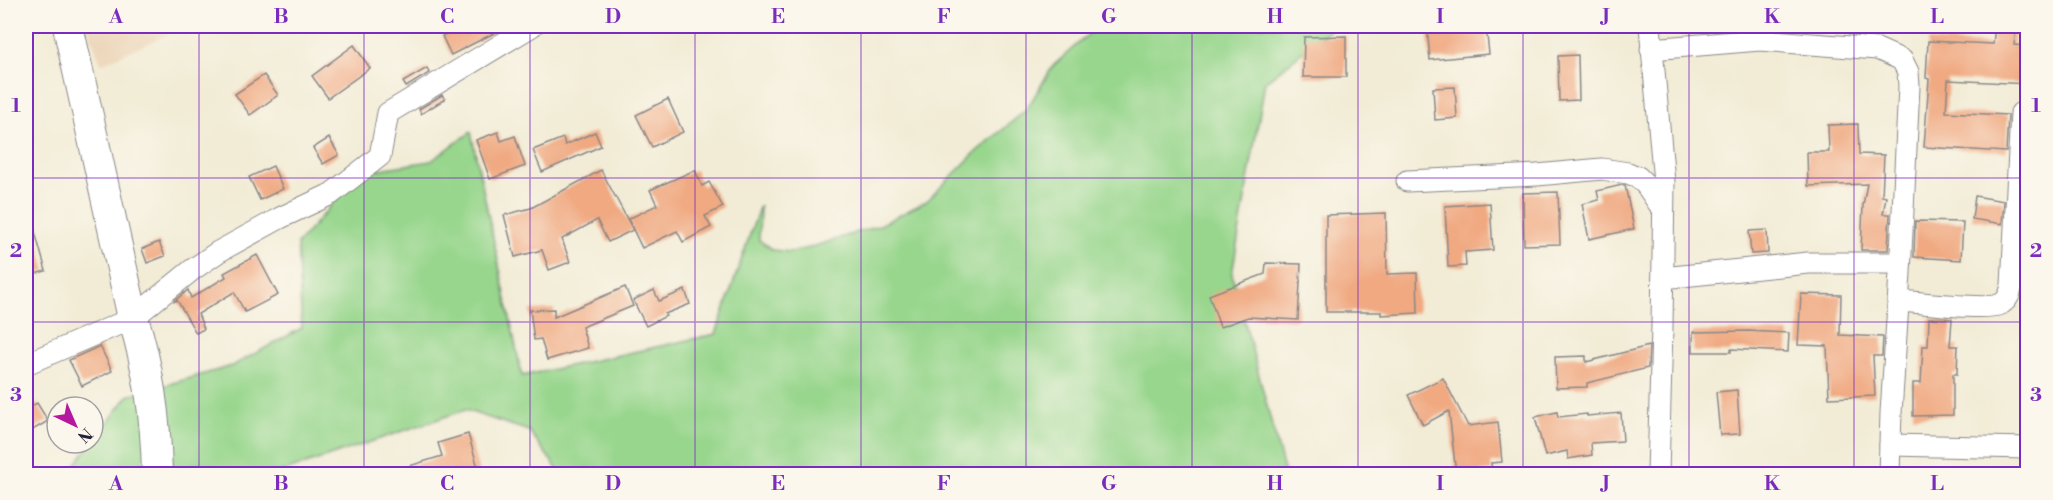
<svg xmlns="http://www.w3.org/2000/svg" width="2053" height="500" font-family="'Libre Bodoni',serif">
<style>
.built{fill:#edd7bb}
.green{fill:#97d68c;stroke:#5c7c64;stroke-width:1.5}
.building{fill:#f0a981}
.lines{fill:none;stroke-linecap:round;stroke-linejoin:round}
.street-casing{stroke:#8a8788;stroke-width:23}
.secondary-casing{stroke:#8a8788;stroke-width:32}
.street{stroke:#fff;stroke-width:21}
.secondary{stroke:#fff;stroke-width:30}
.grid{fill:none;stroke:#7b2cbf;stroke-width:1.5;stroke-opacity:0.55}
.neatline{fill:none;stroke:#7b2cbf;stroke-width:2}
.grid-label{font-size:20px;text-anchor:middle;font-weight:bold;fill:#7b2cbf}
</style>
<rect width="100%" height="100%" fill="#fbf7ec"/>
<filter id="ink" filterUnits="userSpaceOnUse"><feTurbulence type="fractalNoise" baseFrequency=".0167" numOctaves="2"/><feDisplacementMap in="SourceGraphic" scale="12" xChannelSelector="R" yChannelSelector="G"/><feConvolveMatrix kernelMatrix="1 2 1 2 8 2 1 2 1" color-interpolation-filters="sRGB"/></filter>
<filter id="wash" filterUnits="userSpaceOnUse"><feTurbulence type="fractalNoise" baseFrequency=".008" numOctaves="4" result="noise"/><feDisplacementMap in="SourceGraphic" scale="24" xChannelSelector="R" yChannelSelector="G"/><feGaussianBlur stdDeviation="1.35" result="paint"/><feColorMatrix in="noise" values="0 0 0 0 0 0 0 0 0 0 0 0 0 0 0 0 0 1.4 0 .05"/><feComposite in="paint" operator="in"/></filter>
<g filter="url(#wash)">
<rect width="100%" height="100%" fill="#f2ecd6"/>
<path class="built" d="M87,26H187L101,64Z"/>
<path class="green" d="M1122,26H1335L1265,82L1232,274L1285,474H561L529,431L465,410L276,474H68L128,396L232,366L302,328L297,244L361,172L431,161L471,132L522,376L716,334L760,205L759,240L773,250L791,252L809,248L880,225L927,201L976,152L1026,110L1053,66L1092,31Z"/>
<g id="blocks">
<g class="building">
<path d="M462,26H508L451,55L442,36Z"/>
<path d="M1427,26H1486L1489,54L1430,60Z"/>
<path d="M1995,26H2016L2014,45L2028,46V84L1948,80L1946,112L2008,115L2006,152L1924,147L1929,79L1926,78L1928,41L1993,44Z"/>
<path d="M1346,36V77H1303L1304,37Z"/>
<path d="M354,45L370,68L328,98L312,76Z"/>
<path d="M1578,55L1579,100L1559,101L1558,56Z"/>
<path d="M427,68L429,73L406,87L403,82Z"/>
<path d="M264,75L278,95L250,115L235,94Z"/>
<path d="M1455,87L1457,118L1435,120L1433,88Z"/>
<path d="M442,95L445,99L421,114L419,109Z"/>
<path d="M668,99L683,132L652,147L636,115Z"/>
<path d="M1858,124L1859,154L1884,155L1882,196L1886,197L1883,214H1890L1888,250H1861L1863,205L1867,184L1808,186L1807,152H1829L1828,125Z"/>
<path d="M498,132L501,141L515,136L525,166L490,179L476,140Z"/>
<path d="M595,132L601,146L542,172L533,150L563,138L565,145Z"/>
<path d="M329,138L339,155L323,164L313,148Z"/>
<path d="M273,166L283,189L260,200L249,177Z"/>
<path d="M601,170L633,230L608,242L597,220L562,239L570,262L549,270L542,250L515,257L504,215L531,208Z"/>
<path d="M695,170L702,186L709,182L723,207L705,216L711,227L683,242L677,231L642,248L628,219L657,205L650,190Z"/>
<path d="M1622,185H1625L1634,229L1589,239L1582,204L1599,200L1597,191Z"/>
<path d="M1558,192L1560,244L1524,245L1523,193Z"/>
<path d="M1975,196L2004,201L2002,224L1972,219Z"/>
<path d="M1490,203L1493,250L1465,252L1466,266L1448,267L1445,206Z"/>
<path d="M1386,213L1387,274L1417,273L1418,313L1381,315V312H1326V215Z"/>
<path d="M26,214H30L46,271L26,276Z"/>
<path d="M1915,221L1963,222L1961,260L1914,257Z"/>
<path d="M1767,230L1768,253L1751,254L1749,231Z"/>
<path d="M159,242L165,256L147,263L142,249Z"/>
<path d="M257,255L278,295L245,312L234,292L198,314L204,329L196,333L177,300L173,302L188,290L191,298L226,277L224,273Z"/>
<path d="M1266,263L1301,264L1298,320L1248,317L1220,327L1209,295L1265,274Z"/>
<path d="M625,287L633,306L582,327L588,348L547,360L541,339L534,340L530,310L554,309V317Z"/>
<path d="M654,290L659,301L685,290L690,304L665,314L666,316L646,326L633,300Z"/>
<path d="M1801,294L1841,295L1840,335L1883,337L1882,356H1873L1875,396L1829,398L1827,346L1798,345Z"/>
<path d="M1929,318L1952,319L1950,346H1958L1957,374H1953V415L1913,416V383H1921L1923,346H1928Z"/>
<path d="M1748,331L1789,333L1788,352L1731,349V352H1693V332Z"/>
<path d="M100,346L112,371L82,386L69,360Z"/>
<path d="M1649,346L1648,368L1587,383V387L1556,388L1555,357L1586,356V362Z"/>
<path d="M1443,378L1468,426L1498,422L1502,462L1491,463L1492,471L1456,474L1449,411L1423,425L1408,395Z"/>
<path d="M1737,390L1740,434L1720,435L1716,392Z"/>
<path d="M37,403L48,421L26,434V409Z"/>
<path d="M1557,412L1558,417L1587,414V416L1621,413L1623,441L1591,443L1592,455L1568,459L1567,451L1545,456L1535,417Z"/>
<path d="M468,434L480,474H393V471L442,456L438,443Z"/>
</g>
</g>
</g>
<g filter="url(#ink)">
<use href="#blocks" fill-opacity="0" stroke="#8a8788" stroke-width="1.5"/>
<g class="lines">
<g class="street-casing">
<g id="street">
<path d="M1650,26L1664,182L1662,327L1658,474"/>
<path d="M1651,49L1760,40L1877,49L1902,60L1908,72L1909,86L1900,273L1891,413L1889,474"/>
<path d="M1407,181L1537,175L1602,169L1628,173L1638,177L1646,185L1663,210"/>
<path d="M1663,278L1808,263H1900"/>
<path d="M1898,301C1918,302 1987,311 2001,304C2009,299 2010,293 2012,285L2021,113"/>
<path d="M26,364L133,318L192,270L218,252L280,218L331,194L380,156L388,113L532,26"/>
<path d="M1890,445L2028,448"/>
</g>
</g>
<g class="secondary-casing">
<path id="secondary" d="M68,26L133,318C149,368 156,422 157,474"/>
</g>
<use href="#street" class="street"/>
<use href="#secondary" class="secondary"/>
</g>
</g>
<path class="grid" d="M199,26V474M364,26V474M530,26V474M695,26V474M861,26V474M1026,26V474M1192,26V474M1358,26V474M1523,26V474M1689,26V474M1854,26V474M26,178H2028M26,322H2028"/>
<rect width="2053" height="500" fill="none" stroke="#fbf7ec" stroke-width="66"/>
<g transform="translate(75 425) rotate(136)"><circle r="28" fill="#fbf7ec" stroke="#a4a2a5" stroke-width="1.5"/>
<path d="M0-4.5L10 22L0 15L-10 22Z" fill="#b5179e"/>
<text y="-9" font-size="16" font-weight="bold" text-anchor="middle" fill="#22223b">N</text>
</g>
<rect x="33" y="33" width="1987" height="434" class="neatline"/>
<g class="grid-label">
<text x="116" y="23">A</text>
<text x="281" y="23">B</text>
<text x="447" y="23">C</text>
<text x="613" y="23">D</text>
<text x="778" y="23">E</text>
<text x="944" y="23">F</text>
<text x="1109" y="23">G</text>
<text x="1275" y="23">H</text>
<text x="1440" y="23">I</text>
<text x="1606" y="23">J</text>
<text x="1772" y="23">K</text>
<text x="1937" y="23">L</text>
<text x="16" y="112">1</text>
<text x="2036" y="112">1</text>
<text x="16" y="257">2</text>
<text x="2036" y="257">2</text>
<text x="16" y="401">3</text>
<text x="2036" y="401">3</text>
<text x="116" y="490">A</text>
<text x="281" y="490">B</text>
<text x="447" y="490">C</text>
<text x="613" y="490">D</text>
<text x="778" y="490">E</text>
<text x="944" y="490">F</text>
<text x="1109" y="490">G</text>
<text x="1275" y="490">H</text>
<text x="1440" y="490">I</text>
<text x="1606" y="490">J</text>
<text x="1772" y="490">K</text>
<text x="1937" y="490">L</text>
</g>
</svg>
